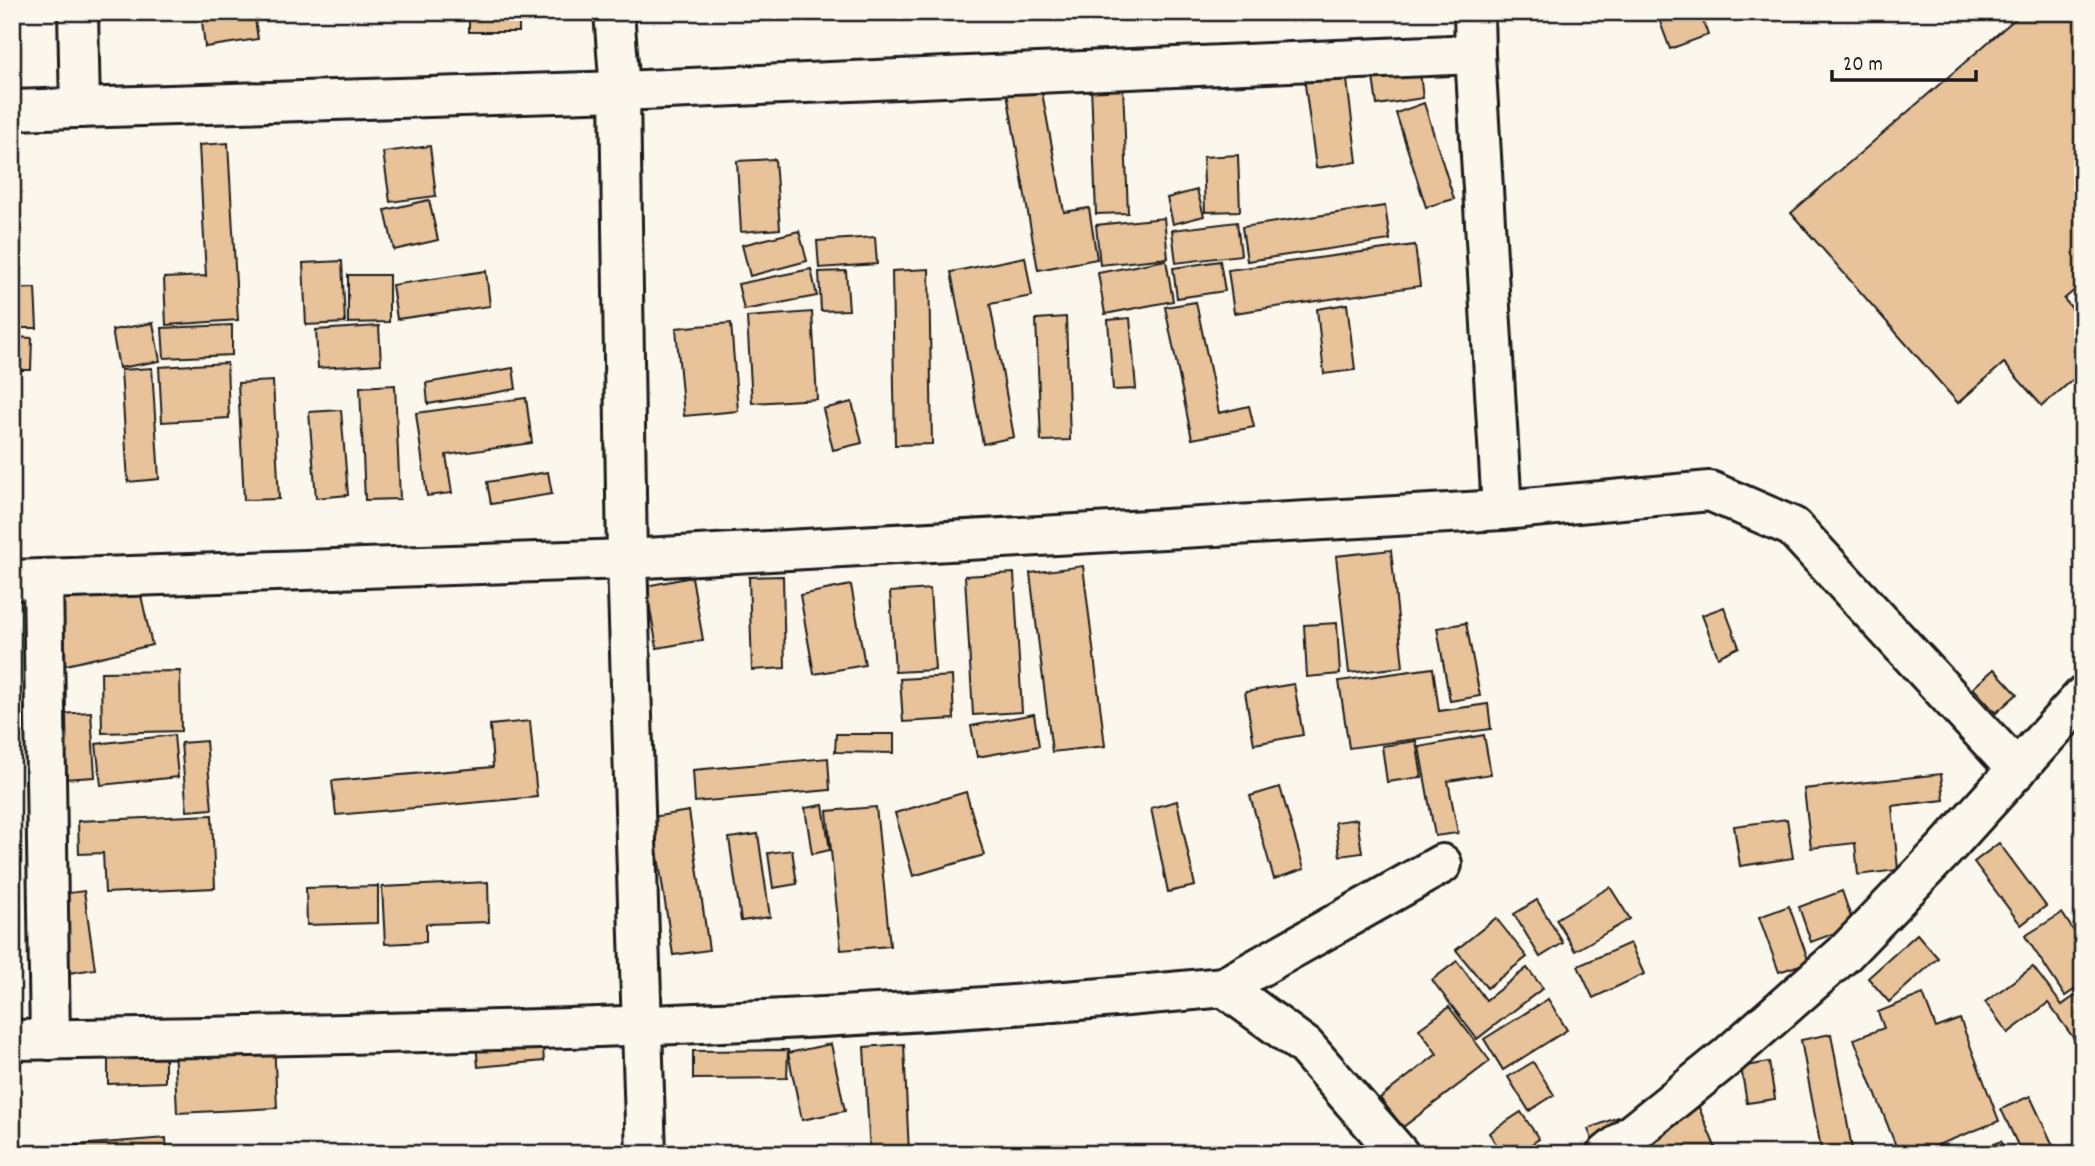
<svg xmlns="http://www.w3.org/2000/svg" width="2095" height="1166" font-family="Dekko,sans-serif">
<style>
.building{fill:#e8c299;stroke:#1c1c1c;stroke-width:2}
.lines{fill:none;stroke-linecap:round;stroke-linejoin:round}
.minor-casing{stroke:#1c1c1c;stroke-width:44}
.tertiary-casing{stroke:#1c1c1c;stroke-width:44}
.minor{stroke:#fbf7ec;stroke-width:38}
.tertiary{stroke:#fbf7ec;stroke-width:38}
</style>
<rect width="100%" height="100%" fill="#fbf7ec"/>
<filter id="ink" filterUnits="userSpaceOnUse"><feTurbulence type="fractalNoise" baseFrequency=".0143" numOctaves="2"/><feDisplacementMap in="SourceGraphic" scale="14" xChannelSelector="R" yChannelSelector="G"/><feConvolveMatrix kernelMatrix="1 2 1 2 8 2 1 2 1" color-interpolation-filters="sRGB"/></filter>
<g filter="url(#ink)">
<g class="building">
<path d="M201,12H254L258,39L205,47Z"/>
<rect x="469" y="12" width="50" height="20"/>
<path d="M1677,12H1700L1708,35L1670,49L1659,19Z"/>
<path d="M2023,12H2083V283L2064,299L2083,321V371L2042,406L2004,363L1958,403L1791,213Z"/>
<path d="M1419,64L1423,98L1377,105L1372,70Z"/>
<path d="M1346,72L1357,162L1316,168L1304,77Z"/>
<path d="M1123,84L1128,213L1096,214L1091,85Z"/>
<path d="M1041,87L1064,212L1089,208L1097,259L1038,270L1007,93Z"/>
<path d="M1424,103L1454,199L1426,207L1396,113Z"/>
<path d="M228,143L238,320L166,325L164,278L206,276L199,145Z"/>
<path d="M430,146L436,196L390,202L383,152Z"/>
<path d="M1238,155L1240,211L1205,212L1203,157Z"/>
<path d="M775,159L780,229L741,232L737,161Z"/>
<path d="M1197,190L1204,216L1173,224L1167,198Z"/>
<path d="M429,200L438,240L394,250L385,210Z"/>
<path d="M1385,206L1390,240L1247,261L1242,227Z"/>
<path d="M1164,218L1168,258L1100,265L1096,225Z"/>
<path d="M1237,222L1241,255L1176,263L1172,230Z"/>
<path d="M799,231L807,261L750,276L742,245Z"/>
<path d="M875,237L877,264L819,268L817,241Z"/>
<path d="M1415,245L1420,286L1234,313L1228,270Z"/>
<path d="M1025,257L1032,296L990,304L1014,437L983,444L951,272Z"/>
<path d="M1166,260L1173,301L1105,314L1098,273Z"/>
<path d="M342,261L345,323L306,325L303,263Z"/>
<path d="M1220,261L1225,291L1177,298L1173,268Z"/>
<path d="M811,269L817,296L744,310L738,284Z"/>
<path d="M929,269L932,444L895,445L892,271Z"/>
<path d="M486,271L490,306L397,319L392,285Z"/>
<path d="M846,271L849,310L821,311L819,272Z"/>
<path d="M348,275H389V322L348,323Z"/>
<path d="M35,288L37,328H12V289Z"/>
<path d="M1196,302L1219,413L1249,406L1254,427L1192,439L1165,307Z"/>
<path d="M1347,304L1355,370L1324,374L1317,309Z"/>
<path d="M812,312L817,399L752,403L747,317Z"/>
<path d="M1066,317L1070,440L1041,441L1036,319Z"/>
<path d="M1130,318L1136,389L1113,390L1108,320Z"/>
<path d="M153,323L160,361L119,368L112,330Z"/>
<path d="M731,323L738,411L684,416L676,328Z"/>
<path d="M232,325V355L164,358L162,328Z"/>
<path d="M379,326L381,364L318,368L316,330Z"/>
<path d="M12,337L32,338L31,370H12Z"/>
<path d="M227,363L229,418L162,422L159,367Z"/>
<path d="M152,368L159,479L128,482L121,370Z"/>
<path d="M513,368L516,389L428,404L426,383Z"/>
<path d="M273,381L279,499L244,500L238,383Z"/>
<path d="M395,385L400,499L365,500L360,387Z"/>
<path d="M526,398L532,443L446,455L452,493L427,496L416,413Z"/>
<path d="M852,402L862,443L833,450L823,409Z"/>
<path d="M341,410L348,495L316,498L309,412Z"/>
<path d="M548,472L552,494L491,504L487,482Z"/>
<path d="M1391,550L1403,667L1349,673L1336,556Z"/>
<path d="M1083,566L1105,746L1052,752L1030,573Z"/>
<path d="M135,568L152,645L49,669L32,592Z"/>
<path d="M1014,573L1022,712L973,715L965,576Z"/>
<path d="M783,576L785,668L752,670L749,577Z"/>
<path d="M692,577L703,640L657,648L646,586Z"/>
<path d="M851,585L865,665L814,674L800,595Z"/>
<path d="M930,589L935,670L895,672L890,592Z"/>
<path d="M1724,607L1739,647L1718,657L1702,615Z"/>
<path d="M1337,623L1340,674L1307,677L1304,625Z"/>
<path d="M1466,623L1480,696L1450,701L1437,628Z"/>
<path d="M1433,668L1439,711L1488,704L1491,729L1349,748L1339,681Z"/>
<path d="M1994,669L2017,694L1996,713L1973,688Z"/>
<path d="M180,671L181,731L102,733L101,672Z"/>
<path d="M952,676L954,719L903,722L900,679Z"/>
<path d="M1294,684L1303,735L1254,744L1245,692Z"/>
<path d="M91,712L95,777L47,780L43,715Z"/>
<path d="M1034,714L1039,746L977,757L971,726Z"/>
<path d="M530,721L537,797L336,815L332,781L493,767L490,725Z"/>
<path d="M836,734H894V753L835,752Z"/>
<path d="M174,735L178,777L101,785L96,744Z"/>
<path d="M1484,735L1491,774L1448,781L1458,833L1435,836L1419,747Z"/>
<path d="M206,741L212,809L187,811L181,743Z"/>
<path d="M1416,741L1422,777L1387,782L1382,746Z"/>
<path d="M828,758L830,790L695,802L693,770Z"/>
<path d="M1941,774L1944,800L1892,806L1898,870L1858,875L1855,843L1811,848L1804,789Z"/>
<path d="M1280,787L1304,869L1274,879L1250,796Z"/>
<path d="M966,792L984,855L913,876L895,813Z"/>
<path d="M1177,801L1195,886L1168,892L1151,808Z"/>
<path d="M823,805L830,850L812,854L805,808Z"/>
<path d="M876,807L890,946L841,950L827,811Z"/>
<path d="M689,811L709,950L673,955L652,817Z"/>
<path d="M212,815L215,888L105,893L103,853L79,854L78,821Z"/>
<path d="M1357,819L1362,853L1340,856L1335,822Z"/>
<path d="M1787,819L1793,858L1740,866L1734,826Z"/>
<path d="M758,834L770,917L741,921L729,838Z"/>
<path d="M1999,843L2046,906L2021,925L1974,862Z"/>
<path d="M792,850L797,884L773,888L768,853Z"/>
<path d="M488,882L489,922L426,924V942L385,944L382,887Z"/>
<path d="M378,886V923L307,925L306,888Z"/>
<path d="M1610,887L1630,919L1575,951L1556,919Z"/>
<path d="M84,891L95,969L56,975L46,896Z"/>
<path d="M1842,891L1854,926L1811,942L1799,907Z"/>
<path d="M1537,900L1563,943L1540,957L1514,914Z"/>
<path d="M1789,906L1809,962L1779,972L1759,917Z"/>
<path d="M2062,913L2083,945V984L2065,996L2025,936Z"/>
<path d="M1496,918L1527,957L1487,988L1456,950Z"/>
<path d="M2083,919V938L2074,924Z"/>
<path d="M1917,934L1938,958L1889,1002L1868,978Z"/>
<path d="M1630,943L1644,974L1593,998L1578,966Z"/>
<path d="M1457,961L1486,1000L1527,968L1543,988L1477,1039L1432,980Z"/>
<path d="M2033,967L2062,1005L2083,990V1040L2080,1036L2075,1040L2048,1003L2008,1033L1985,1002Z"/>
<path d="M1923,994L1936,1028L1960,1019L1999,1121L1915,1154H1899L1854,1039L1884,1028L1878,1012Z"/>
<path d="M1548,999L1567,1030L1503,1070L1484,1039Z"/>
<path d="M1449,1007L1490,1061L1403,1127L1380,1098L1437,1054L1419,1029Z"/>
<path d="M541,1025L544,1061L478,1067L475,1031Z"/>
<path d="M1831,1034L1853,1154H1822L1801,1040Z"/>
<path d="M274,1040L277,1108L177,1113L174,1045Z"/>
<path d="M831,1044L845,1111L802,1120L788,1053Z"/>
<path d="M904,1044L909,1154H870L864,1047Z"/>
<path d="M108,1045H165V1082L108,1084Z"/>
<path d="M788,1050L787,1078L693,1079V1051Z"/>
<path d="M1533,1062L1554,1095L1529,1111L1508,1077Z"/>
<path d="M1769,1062L1775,1099L1747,1103L1741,1067Z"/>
<path d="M1691,1088L1718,1154H1598L1588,1129Z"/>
<path d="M2030,1096L2057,1154H2022L2001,1109Z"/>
<path d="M1521,1112L1539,1139L1517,1154H1503L1489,1133Z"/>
<path d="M166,1138L167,1154H12V1150Z"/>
<path d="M2001,1141L2007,1154H1971Z"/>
</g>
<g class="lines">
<g class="minor-casing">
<g id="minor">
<path d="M78,12L80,108"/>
<path d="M1474,12L1475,54L1502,510"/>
<path d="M12,110L620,91L1475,54"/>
<path d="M43,579L50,1040"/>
<path d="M12,580L627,559L1502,510L1710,491L1793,527L2017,770"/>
<path d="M1224,987L1442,864"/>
<path d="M12,1040C416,1034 821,1027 1224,987L1305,1046L1399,1154"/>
<path d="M1607,1154L1727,1057L1844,954L1945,849L2083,696"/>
</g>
</g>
<g class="tertiary-casing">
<path id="tertiary" d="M614,12L620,91L627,559L646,1154"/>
</g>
<use href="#minor" class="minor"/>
<use href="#tertiary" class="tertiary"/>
</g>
</g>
<rect width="2095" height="1166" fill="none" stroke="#fbf7ec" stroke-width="42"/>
<rect x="21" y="21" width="2053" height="1124" fill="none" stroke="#1c1c1c" stroke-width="2.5" filter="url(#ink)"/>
<path d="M1832 70v10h144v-10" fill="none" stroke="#1c1c1c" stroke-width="3.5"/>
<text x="1843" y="70" font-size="21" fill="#1c1c1c" stroke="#fbf7ec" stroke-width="5" paint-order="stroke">20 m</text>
</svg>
